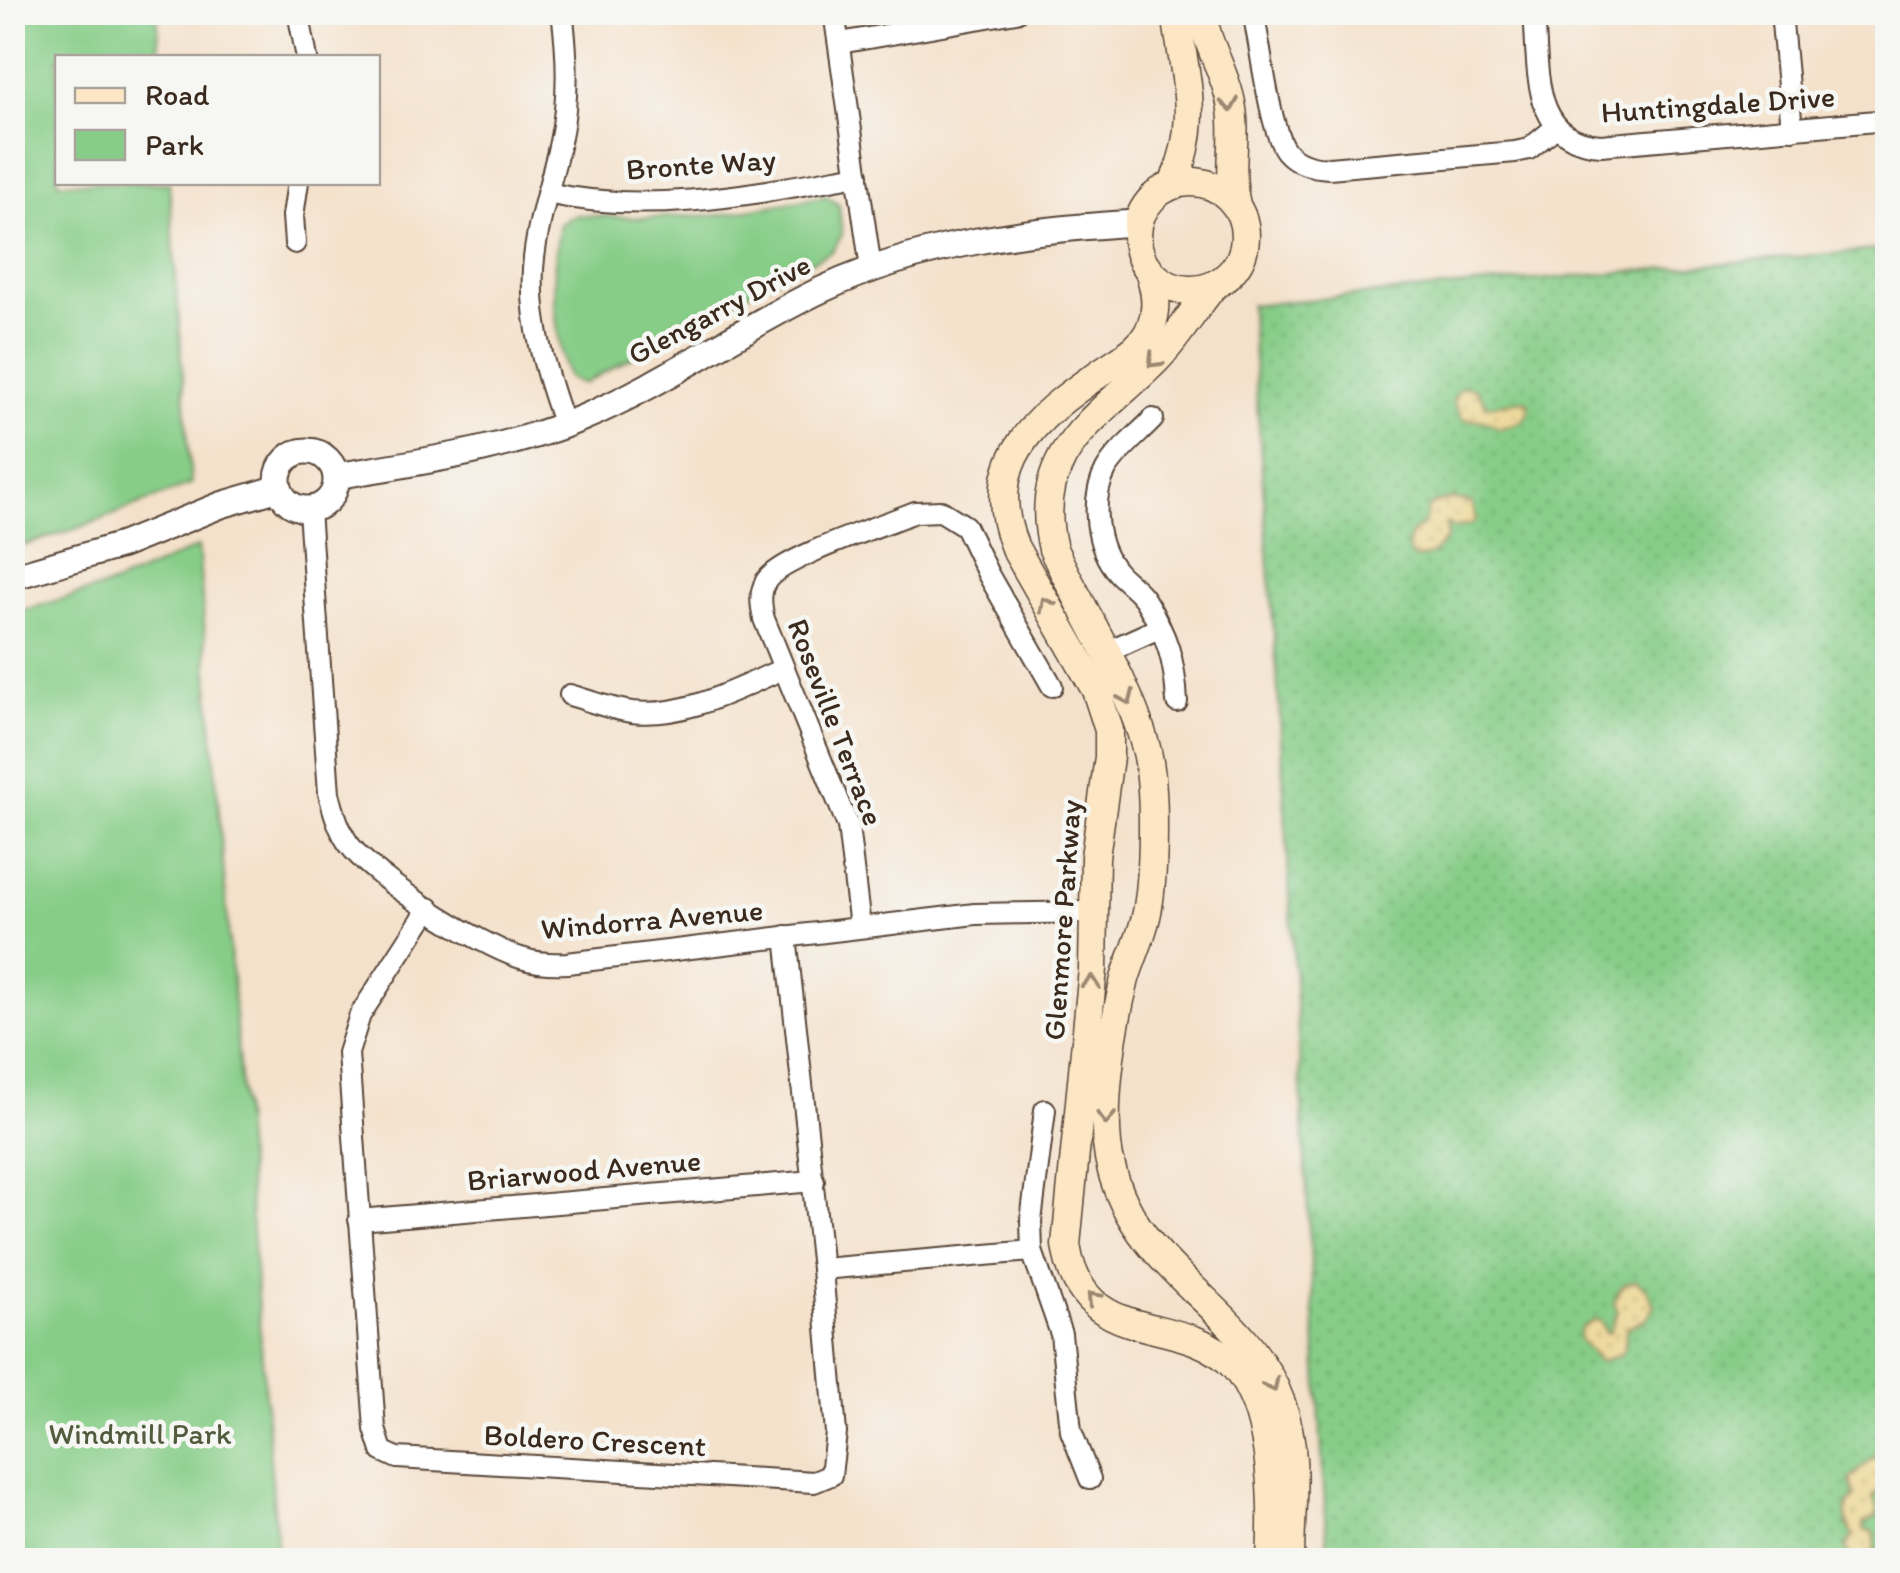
<svg xmlns="http://www.w3.org/2000/svg" width="1900" height="1573" font-family="Itim,sans-serif">
<style>
.grass{fill:url(#grass-dots);stroke:#617c53;stroke-width:2.5}
.sand{fill:url(#sand-dots);stroke:#94825e;stroke-width:2.5}
.park{fill:#87cd88;stroke:#617c53;stroke-width:2.5}
.lines{fill:none;stroke-linecap:round;stroke-linejoin:round}
.minor-casing{stroke:#574538;stroke-width:24}
.tertiary-casing{stroke:#574538;stroke-width:29}
.secondary-casing{stroke:#574538;stroke-width:31}
.minor{stroke:#fff;stroke-width:20}
.tertiary{stroke:#fff;stroke-width:25}
.secondary{stroke:#fce6c4;stroke-width:28}
.oneway{stroke:#9c8871}
.labels{text-anchor:middle;dominant-baseline:central;stroke-width:9;stroke-linejoin:round;paint-order:stroke}
.street-label{font-size:30px;fill:#3b2a1e;stroke:#f6f6f2}
.park-label{font-size:30px;fill:#525b3e;stroke:#f6f6f2}
</style>
<defs>
<pattern id="grass-dots" width="8" height="8" patternUnits="userSpaceOnUse" patternTransform="scale(2.5)"><rect width="8" height="8" fill="#87cd88"/><path d="M2 2h.1M6 6h.1" fill="none" stroke="#75b075" stroke-width="1.8" stroke-linecap="round"/></pattern>
<pattern id="sand-dots" width="8" height="8" patternUnits="userSpaceOnUse" patternTransform="scale(2.5)"><rect width="8" height="8" fill="#eeda9e"/><path d="M2 2h.1M6 6h.1" fill="none" stroke="#cdbb88" stroke-width="1.8" stroke-linecap="round"/></pattern>
</defs>
<rect width="100%" height="100%" fill="#f6f6f2"/>
<filter id="ink" filterUnits="userSpaceOnUse"><feTurbulence type="fractalNoise" baseFrequency=".01" numOctaves="2"/><feDisplacementMap in="SourceGraphic" scale="20" xChannelSelector="R" yChannelSelector="G"/><feConvolveMatrix kernelMatrix="1 2 1 2 8 2 1 2 1" color-interpolation-filters="sRGB"/></filter>
<filter id="wash" filterUnits="userSpaceOnUse"><feTurbulence type="fractalNoise" baseFrequency=".0048" numOctaves="4" result="noise"/><feDisplacementMap in="SourceGraphic" scale="40" xChannelSelector="R" yChannelSelector="G"/><feGaussianBlur stdDeviation="2.25" result="paint"/><feColorMatrix in="noise" values="0 0 0 0 0 0 0 0 0 0 0 0 0 0 0 0 0 1.4 0 .05"/><feComposite in="paint" operator="in"/></filter>
<g filter="url(#wash)">
<rect width="100%" height="100%" fill="#f4e1cb"/>
<path class="grass" d="M1887,249V1560H1328L1279,704L1250,305Z"/>
<g class="sand">
<path d="M1468,387L1476,389L1487,406L1524,400L1529,402C1531,421 1515,425 1500,428L1486,421L1463,419L1453,401L1460,388Z"/>
<path d="M1453,499L1472,503L1476,519L1472,524L1453,528L1447,523V538L1432,554L1417,559L1410,555L1408,544L1411,534L1424,523L1429,507L1438,502Z"/>
<path d="M1636,1281L1646,1289L1654,1306L1646,1319L1626,1328L1625,1347L1620,1355L1599,1362L1579,1338L1581,1329L1595,1320L1600,1321L1606,1333L1610,1332L1618,1311L1614,1303C1618,1291 1622,1283 1636,1281Z"/>
<path d="M1874,1457L1888,1463L1887,1483L1873,1497L1878,1512L1876,1517L1863,1524L1864,1530L1874,1532L1876,1546L1868,1560H1854L1845,1548L1853,1536C1846,1522 1841,1510 1854,1498L1850,1479Z"/>
</g>
<g class="park">
<path d="M13,12L157,13L160,57L58,58V182L169,183L191,484L87,525L13,549Z"/>
<path d="M826,196L839,205L842,235L832,251L741,297L583,384L568,378C553,327 550,276 560,224L575,215L642,218L719,215Z"/>
<path d="M198,547L278,1560H13V613L112,585Z"/>
</g>
</g>
<g filter="url(#ink)">
<g class="lines">
<g class="minor-casing">
<g id="minor">
<path d="M298,12L307,58"/>
<path d="M562,12C568,55 569,100 560,142C551,184 536,225 533,269C530,323 546,375 564,425"/>
<path d="M834,12L871,269"/>
<path d="M1253,12C1260,42 1270,132 1286,151C1297,164 1313,167 1329,168L1515,152L1529,149L1556,127"/>
<path d="M1534,12C1539,66 1529,141 1601,145L1888,120"/>
<path d="M1781,12L1792,129"/>
<path d="M840,43L1016,12"/>
<path d="M547,193C649,216 757,193 858,175"/>
<path d="M295,243L293,216L298,182"/>
<path d="M1153,419C1138,435 1117,451 1106,470C1090,500 1095,548 1118,573C1126,582 1138,589 1145,600C1167,635 1175,661 1177,702"/>
<path d="M309,510L329,793C333,810 338,828 348,843C374,879 479,945 521,958C536,963 551,964 567,963L975,914L1094,912"/>
<path d="M1106,652L1159,628"/>
<path d="M570,695C590,701 610,709 632,712C685,718 736,689 783,669"/>
<path d="M429,908L360,1015L348,1053L375,1429L382,1451L397,1458L814,1482L831,1475L836,1433L822,1269L786,936"/>
<path d="M860,927L848,826L764,619C761,606 759,593 766,581C782,557 884,525 915,512L941,511L965,526L988,574L1052,686"/>
<path d="M1045,1110L1031,1221L1032,1251L1061,1334L1071,1431L1090,1479"/>
<path d="M359,1220L814,1181"/>
<path d="M822,1269L1032,1251"/>
</g>
</g>
<g class="tertiary-casing">
<g id="tertiary">
<circle cx="307" cy="480" r="29"/>
<path d="M336,476C419,462 502,451 580,419C664,384 739,329 821,290C922,243 1029,229 1138,223"/>
<path d="M12,577L122,545L221,505L279,488"/>
</g>
</g>
<g class="secondary-casing">
<g id="secondary">
<path d="M1202,12C1206,45 1225,71 1231,103C1238,137 1227,169 1236,205"/>
<circle cx="1191" cy="236" r="54"/>
<path d="M1173,184C1202,120 1184,78 1176,12"/>
<path d="M1148,267C1155,288 1159,306 1151,327C1141,351 1119,359 1100,373C1035,417 980,463 1015,548L1096,690L1109,730V757L1095,857L1093,969L1066,1245C1082,1350 1178,1311 1230,1362C1274,1406 1274,1502 1271,1560"/>
<path d="M1214,285C1194,309 1179,336 1157,359C1099,418 1029,452 1053,549C1084,615 1127,678 1146,748C1156,784 1154,870 1148,907C1144,933 1132,955 1125,979C1112,1030 1098,1117 1111,1167C1138,1276 1245,1303 1281,1403C1300,1456 1290,1506 1290,1560"/>
</g>
</g>
<use href="#minor" class="minor"/>
<use href="#tertiary" class="tertiary"/>
<use href="#secondary" class="secondary"/>
</g>
<defs><path id="oneway-chevron" d="M-2-3.5L2.5 0L-2 3.5" fill="none" stroke-width="1.6" stroke-linecap="round" stroke-linejoin="round" transform="scale(2.5)"/></defs>
<g class="oneway">
<use href="#oneway-chevron" transform="translate(1230 105) rotate(81)"/>
<use href="#oneway-chevron" transform="translate(1154 361) rotate(135)"/>
<use href="#oneway-chevron" transform="translate(1046 604) rotate(-119)"/>
<use href="#oneway-chevron" transform="translate(1127 698) rotate(66)"/>
<use href="#oneway-chevron" transform="translate(1091 982) rotate(-85)"/>
<use href="#oneway-chevron" transform="translate(1106 1118) rotate(91)"/>
<use href="#oneway-chevron" transform="translate(1093 1298) rotate(-133)"/>
<use href="#oneway-chevron" transform="translate(1272 1385) rotate(64)"/>
</g>
</g>
<g class="labels">
<g class="street-label">
<text transform="translate(1718 104) rotate(-4)">Huntingdale Drive</text>
<text transform="translate(701 164) rotate(-4)">Bronte Way</text>
<text transform="translate(719 309) rotate(-28)">Glengarry Drive</text>
<text transform="translate(836 722) rotate(69)">Roseville Terrace</text>
<text transform="translate(652 919) rotate(-5)">Windorra Avenue</text>
<text transform="translate(1062 920) rotate(-86)">Glenmore Parkway</text>
<text transform="translate(584 1170) rotate(-5)">Briarwood Avenue</text>
<text transform="translate(595 1440) rotate(3)">Boldero Crescent</text>
</g>
<g class="park-label">
<text x="140" y="1433">Windmill Park</text>
</g>
</g>
<rect width="1900" height="1573" fill="none" stroke="#f6f6f2" stroke-width="50"/>
<rect x="55" y="55" width="325" height="130" fill="#f6f6f2" stroke="#aba49d" stroke-width="2.5"/>
<rect x="75" y="88" width="50" height="15" fill="#fce6c4" stroke="#aba49d" stroke-width="2.5"/>
<text x="145" y="105" font-size="30" fill="#3b2a1e">Road</text>
<rect x="75" y="130" width="50" height="30" fill="#87cd88" stroke="#aba49d" stroke-width="2.5"/>
<text x="145" y="155" font-size="30" fill="#3b2a1e">Park</text>
</svg>
